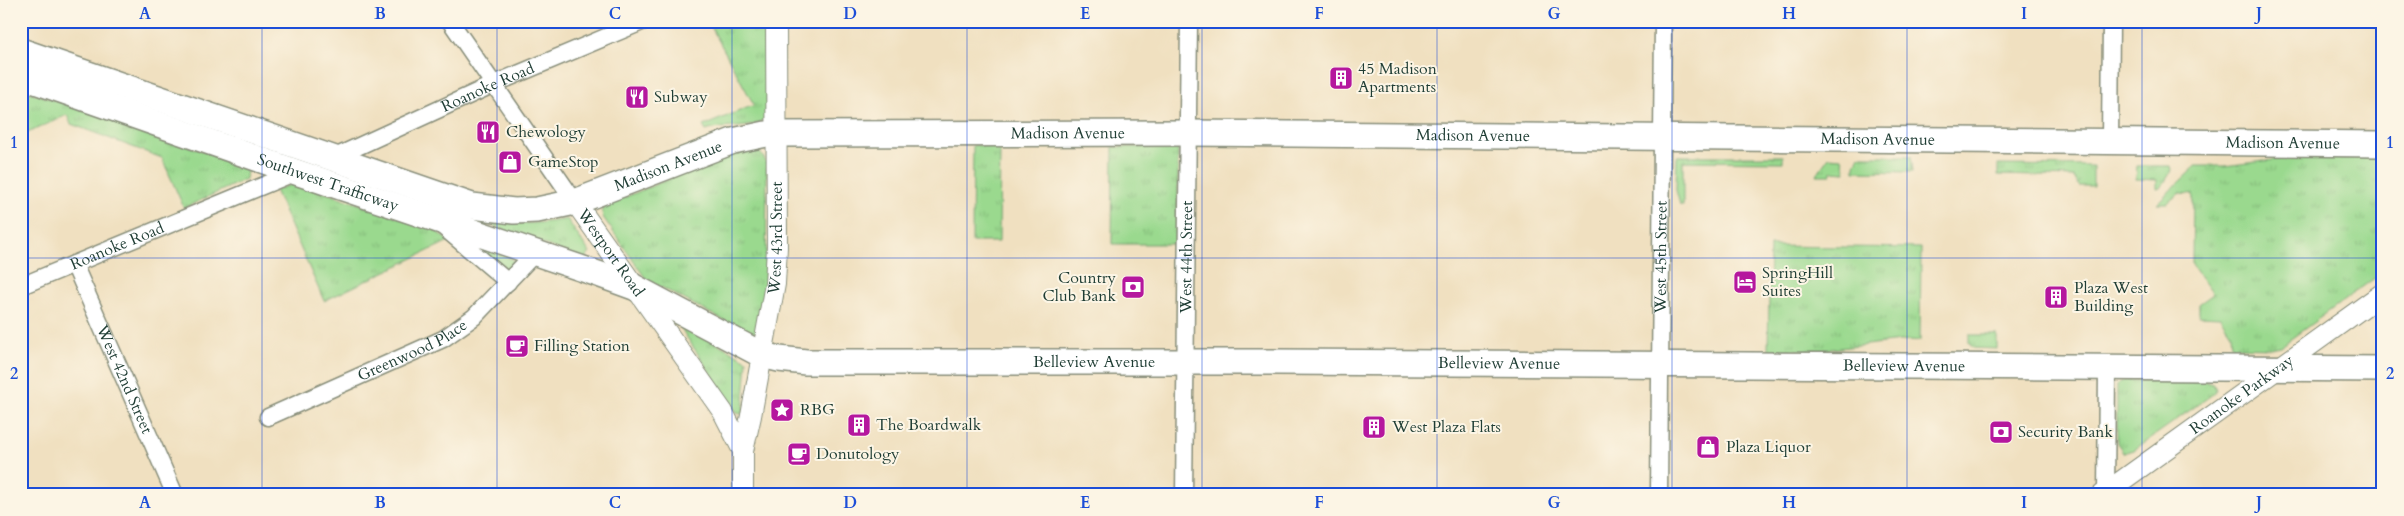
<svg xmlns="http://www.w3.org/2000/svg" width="2404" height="516" font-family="Cardo,serif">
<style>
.grass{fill:url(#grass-tufts);stroke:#5c8b61}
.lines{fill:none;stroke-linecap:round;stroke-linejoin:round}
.minor-casing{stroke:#888e7a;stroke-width:19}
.tertiary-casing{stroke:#888e7a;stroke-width:22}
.primary-casing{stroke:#888e7a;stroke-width:28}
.minor{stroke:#fff;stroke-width:16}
.tertiary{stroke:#fff;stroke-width:20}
.primary{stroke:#fff;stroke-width:25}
.grid{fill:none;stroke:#1d4ed8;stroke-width:1;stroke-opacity:0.55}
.labels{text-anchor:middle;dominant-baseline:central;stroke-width:4;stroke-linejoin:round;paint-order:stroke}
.poi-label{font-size:16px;fill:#1f3d34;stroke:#fcf5e5;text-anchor:start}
.street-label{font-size:16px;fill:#1f3d34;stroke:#fcf5e5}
.neatline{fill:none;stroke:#1d4ed8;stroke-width:2}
.grid-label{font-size:16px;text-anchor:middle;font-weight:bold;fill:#1d4ed8}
</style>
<defs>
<pattern id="grass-tufts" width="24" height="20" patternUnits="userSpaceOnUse" patternTransform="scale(1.25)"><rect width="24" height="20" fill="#9ad98e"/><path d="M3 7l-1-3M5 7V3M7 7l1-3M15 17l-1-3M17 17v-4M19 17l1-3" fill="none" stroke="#84bb7b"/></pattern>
</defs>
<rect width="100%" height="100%" fill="#fcf5e5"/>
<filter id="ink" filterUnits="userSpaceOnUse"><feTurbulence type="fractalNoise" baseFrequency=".02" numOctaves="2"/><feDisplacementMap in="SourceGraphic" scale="10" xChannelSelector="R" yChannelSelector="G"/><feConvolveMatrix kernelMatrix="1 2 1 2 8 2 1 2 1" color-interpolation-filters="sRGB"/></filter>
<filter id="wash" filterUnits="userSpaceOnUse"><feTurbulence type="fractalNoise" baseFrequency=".0096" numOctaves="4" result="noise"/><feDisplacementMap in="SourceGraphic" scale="20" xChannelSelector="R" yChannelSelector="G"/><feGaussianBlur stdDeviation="1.12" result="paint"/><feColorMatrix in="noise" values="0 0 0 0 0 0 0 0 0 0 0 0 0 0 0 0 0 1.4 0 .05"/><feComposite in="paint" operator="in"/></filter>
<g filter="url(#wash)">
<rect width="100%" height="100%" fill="#f0e0c0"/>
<g class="grass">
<path d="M708,21H769L767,117C752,132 725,124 706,131L703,126L754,105Z"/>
<path d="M21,89L241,164L247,170L246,179L184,208L162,158L71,124L67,115L21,136Z"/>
<path d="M973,145L1000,146L999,242H972Z"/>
<path d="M1113,147H1178V244H1112Z"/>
<path d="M757,148L767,163L766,283L757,331L751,335L646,279L603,217L602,211L606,205L727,155Z"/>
<path d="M1677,156H1783V162L1683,161V205H1680L1676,190Z"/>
<path d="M1859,156H1911L1913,172L1855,171V165Z"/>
<path d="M1829,157L1842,158L1846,172L1831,171V175H1816Z"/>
<path d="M2288,158H2383V272L2281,346L2270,348L2232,347L2231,333L2220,317L2199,316V304L2213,294L2192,265L2193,194L2180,193L2167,203H2157L2196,166H2224Z"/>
<path d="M1998,165L2093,166V186H2079L2074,177L1998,175Z"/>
<path d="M2137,166H2171L2172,170L2161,188L2157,189V180L2136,179Z"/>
<path d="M293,184H300L433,229L449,241L324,301L275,190Z"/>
<path d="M455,212C494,225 527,226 567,219L590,253L585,259Z"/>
<path d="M471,244L512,259L514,262L509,273Z"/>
<path d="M1770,246L1921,248L1920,341L1909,340L1823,350H1768Z"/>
<path d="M684,325L747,360L743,413L741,414L737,413L684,333L681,327Z"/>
<path d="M1969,335H1997V349L1973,348L1969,343Z"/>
<path d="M2125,380L2204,381L2213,384L2216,389L2213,394L2134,450L2124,453L2117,443V386L2118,383Z"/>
</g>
</g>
<g filter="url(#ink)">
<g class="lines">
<g class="minor-casing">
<g id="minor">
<path d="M450,21L575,202"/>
<path d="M2110,142L2111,21"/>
<path id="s1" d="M333,158L494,84L644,21"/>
<path d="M442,226L508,282"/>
<path id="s2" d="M74,264L175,495"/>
<path id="s3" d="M21,286L296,172"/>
<path id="s4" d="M268,417L443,339L474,317L535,253"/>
<path id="s5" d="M1184,495L1189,21"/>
<path id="s6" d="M1659,495L1663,21"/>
<path d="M2106,495L2107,367"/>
</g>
</g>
<g class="tertiary-casing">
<g id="tertiary">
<path id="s7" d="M575,202L723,412L743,451V495"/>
<path id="s8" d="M743,451L751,416L775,284L777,247L776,21"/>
<path id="s9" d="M2102,495L2383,293"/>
</g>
</g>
<g class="primary-casing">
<g id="primary">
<path id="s10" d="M21,51L472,206L514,211L537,210L575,202L733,141L766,134L1188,133L2383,144"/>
<path id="s11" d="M21,76L296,172L601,275L634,287L762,355L779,359L806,362H1275L2383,369"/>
</g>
</g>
<use href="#minor" class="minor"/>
<use href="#tertiary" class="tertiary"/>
<use href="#primary" class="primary"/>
</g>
</g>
<path class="grid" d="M262,21V495M497,21V495M732,21V495M967,21V495M1202,21V495M1437,21V495M1672,21V495M1907,21V495M2142,21V495M21,258H2383"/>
<defs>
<g id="building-square" transform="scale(1.25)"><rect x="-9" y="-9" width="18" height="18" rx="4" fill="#b5179e" stroke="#fcf5e5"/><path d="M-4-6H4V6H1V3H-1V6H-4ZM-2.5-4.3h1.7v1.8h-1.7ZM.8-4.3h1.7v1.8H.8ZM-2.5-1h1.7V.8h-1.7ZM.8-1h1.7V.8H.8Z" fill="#fff"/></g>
<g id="restaurant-square" transform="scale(1.25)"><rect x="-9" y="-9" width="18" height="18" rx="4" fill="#b5179e" stroke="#fcf5e5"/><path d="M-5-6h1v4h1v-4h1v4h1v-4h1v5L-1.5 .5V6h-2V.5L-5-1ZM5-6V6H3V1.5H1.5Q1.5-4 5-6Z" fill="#fff"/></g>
<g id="shop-square" transform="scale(1.25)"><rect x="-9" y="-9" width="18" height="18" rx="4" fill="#b5179e" stroke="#fcf5e5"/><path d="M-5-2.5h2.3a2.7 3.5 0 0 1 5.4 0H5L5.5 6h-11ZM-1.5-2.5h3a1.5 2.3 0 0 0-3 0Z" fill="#fff"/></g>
<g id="hotel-square" transform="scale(1.25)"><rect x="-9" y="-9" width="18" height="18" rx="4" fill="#b5179e" stroke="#fcf5e5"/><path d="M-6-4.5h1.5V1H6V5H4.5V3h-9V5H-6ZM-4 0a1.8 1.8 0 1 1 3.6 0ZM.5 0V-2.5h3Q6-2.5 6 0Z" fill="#fff"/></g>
<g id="bank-square" transform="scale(1.25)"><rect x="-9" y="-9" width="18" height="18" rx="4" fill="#b5179e" stroke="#fcf5e5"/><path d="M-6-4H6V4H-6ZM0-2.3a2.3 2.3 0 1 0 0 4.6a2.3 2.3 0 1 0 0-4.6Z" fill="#fff"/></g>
<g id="cafe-square" transform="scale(1.25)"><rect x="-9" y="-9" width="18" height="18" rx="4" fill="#b5179e" stroke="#fcf5e5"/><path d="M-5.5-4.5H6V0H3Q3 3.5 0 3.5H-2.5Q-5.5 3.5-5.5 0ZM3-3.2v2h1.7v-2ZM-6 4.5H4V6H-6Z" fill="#fff"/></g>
<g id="sight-square" transform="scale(1.25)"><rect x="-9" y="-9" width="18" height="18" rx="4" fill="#b5179e" stroke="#fcf5e5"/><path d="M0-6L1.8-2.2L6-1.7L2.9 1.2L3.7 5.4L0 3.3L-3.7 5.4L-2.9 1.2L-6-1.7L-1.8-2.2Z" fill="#fff"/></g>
</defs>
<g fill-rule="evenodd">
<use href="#building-square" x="1341" y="78"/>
<use href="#restaurant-square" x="637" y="97"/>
<use href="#restaurant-square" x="488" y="132"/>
<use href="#shop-square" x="510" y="162"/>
<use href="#hotel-square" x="1745" y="282"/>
<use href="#bank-square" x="1133" y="287"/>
<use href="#building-square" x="2056" y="297"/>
<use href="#cafe-square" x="517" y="346"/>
<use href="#sight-square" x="782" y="410"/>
<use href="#building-square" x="859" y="425"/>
<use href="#building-square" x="1374" y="427"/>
<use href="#bank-square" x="2001" y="432"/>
<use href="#shop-square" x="1708" y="447"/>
<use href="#cafe-square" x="799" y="454"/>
</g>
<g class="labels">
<g class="poi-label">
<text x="1358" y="69">45 Madison<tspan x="1358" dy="18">Apartments</tspan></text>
<text x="654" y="97">Subway</text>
<text x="506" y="132">Chewology</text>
<text x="528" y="162">GameStop</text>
<text x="1762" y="273">SpringHill<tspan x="1762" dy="18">Suites</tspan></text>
<text x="1116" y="278" text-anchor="end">Country<tspan x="1116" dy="18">Club Bank</tspan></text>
<text x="2074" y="288">Plaza West<tspan x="2074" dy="18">Building</tspan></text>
<text x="534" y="346">Filling Station</text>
<text x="800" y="410">RBG</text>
<text x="876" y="425">The Boardwalk</text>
<text x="1392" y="427">West Plaza Flats</text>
<text x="2018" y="432">Security Bank</text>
<text x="1726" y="447">Plaza Liquor</text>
<text x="816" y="454">Donutology</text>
</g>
<g class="street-label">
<text stroke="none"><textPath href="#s1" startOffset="170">Roanoke Road</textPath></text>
<text stroke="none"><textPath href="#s10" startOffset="1086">Madison Avenue</textPath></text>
<text stroke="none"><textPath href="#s10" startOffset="1491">Madison Avenue</textPath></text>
<text stroke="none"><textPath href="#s10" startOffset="1896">Madison Avenue</textPath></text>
<text stroke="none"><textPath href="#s10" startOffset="2301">Madison Avenue</textPath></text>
<text stroke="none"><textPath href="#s10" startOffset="681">Madison Avenue</textPath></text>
<text stroke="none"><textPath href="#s11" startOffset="325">Southwest Trafficway</textPath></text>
<text stroke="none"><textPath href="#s8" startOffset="216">West 43rd Street</textPath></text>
<text stroke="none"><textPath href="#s3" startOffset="104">Roanoke Road</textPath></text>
<text stroke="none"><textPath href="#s7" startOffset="62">Westport Road</textPath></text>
<text stroke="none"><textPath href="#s5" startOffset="238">West 44th Street</textPath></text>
<text stroke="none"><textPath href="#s6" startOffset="238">West 45th Street</textPath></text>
<text stroke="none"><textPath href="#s4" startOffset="159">Greenwood Place</textPath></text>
<text stroke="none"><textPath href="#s11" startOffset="1126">Belleview Avenue</textPath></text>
<text stroke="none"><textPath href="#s11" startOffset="1531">Belleview Avenue</textPath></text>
<text stroke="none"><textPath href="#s11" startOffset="1936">Belleview Avenue</textPath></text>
<text stroke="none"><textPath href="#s2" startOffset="126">West 42nd Street</textPath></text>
<text stroke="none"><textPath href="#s9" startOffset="172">Roanoke Parkway</textPath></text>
</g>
</g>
<rect width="2404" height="516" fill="none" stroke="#fcf5e5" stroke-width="55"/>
<rect x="28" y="28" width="2348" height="460" class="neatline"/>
<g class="grid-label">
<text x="145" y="19">A</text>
<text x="380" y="19">B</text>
<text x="615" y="19">C</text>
<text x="850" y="19">D</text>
<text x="1085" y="19">E</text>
<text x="1319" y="19">F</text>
<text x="1554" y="19">G</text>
<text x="1789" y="19">H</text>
<text x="2024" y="19">I</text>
<text x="2259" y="19">J</text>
<text x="14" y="148">1</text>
<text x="2390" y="148">1</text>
<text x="14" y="379">2</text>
<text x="2390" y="379">2</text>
<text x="145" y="508">A</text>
<text x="380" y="508">B</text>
<text x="615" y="508">C</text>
<text x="850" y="508">D</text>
<text x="1085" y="508">E</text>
<text x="1319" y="508">F</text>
<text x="1554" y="508">G</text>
<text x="1789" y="508">H</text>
<text x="2024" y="508">I</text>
<text x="2259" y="508">J</text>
</g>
</svg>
